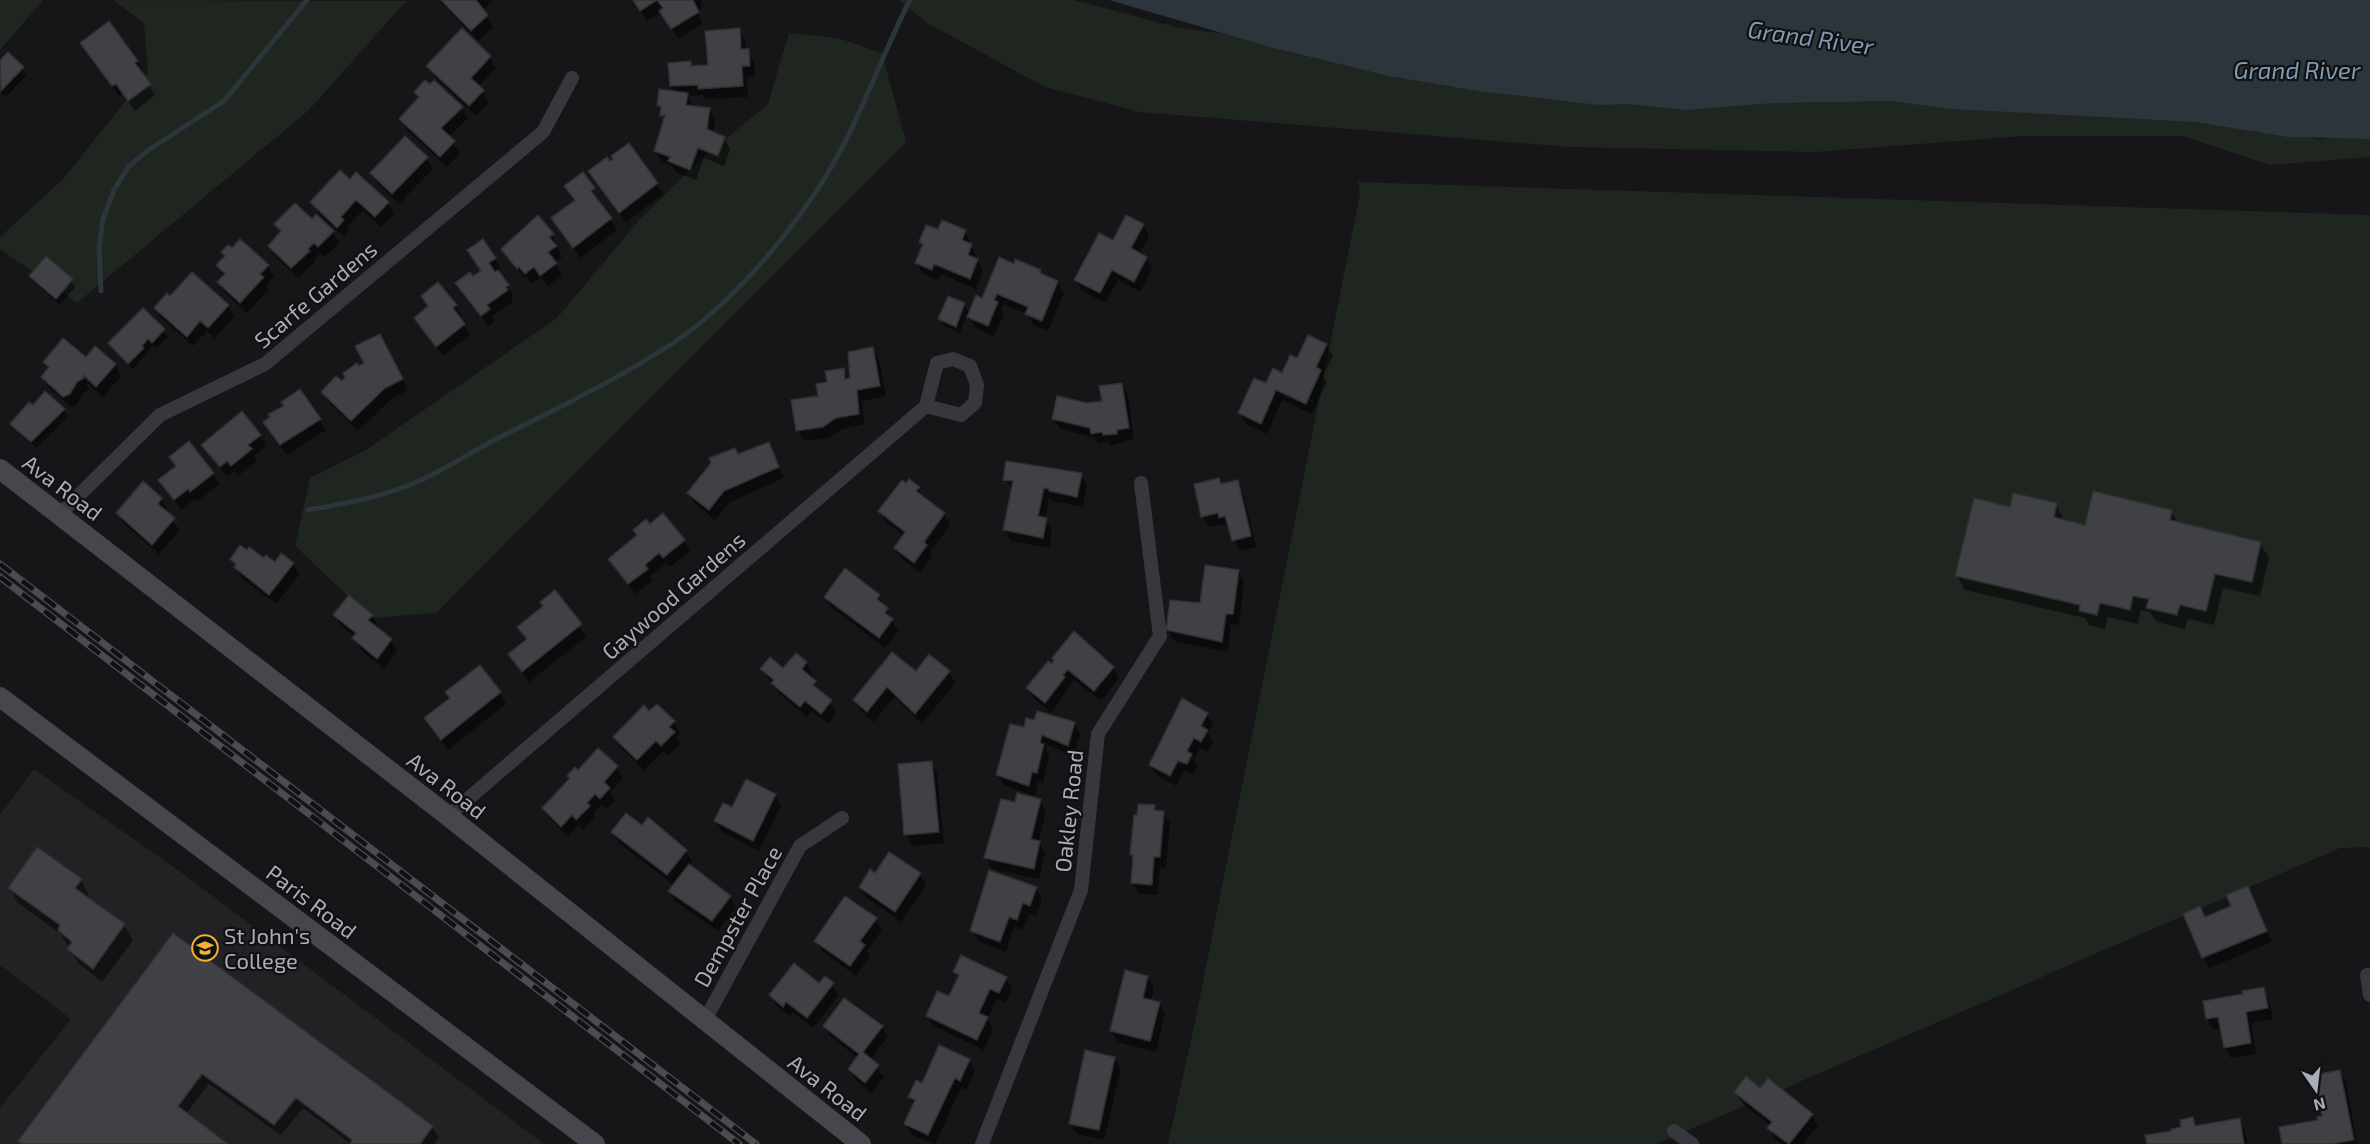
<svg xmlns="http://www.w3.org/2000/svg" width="2370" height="1144" font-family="'Exo 2',sans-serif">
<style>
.built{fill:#222225}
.green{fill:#1e261f}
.water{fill:#2c353c}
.shadow{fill:#0007}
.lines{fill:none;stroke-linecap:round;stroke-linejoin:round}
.stream{stroke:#2c353c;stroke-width:5}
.building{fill:#404145;stroke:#303034;stroke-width:1.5}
.street{stroke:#37383d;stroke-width:14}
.secondary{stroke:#45474d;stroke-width:20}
.rail-casing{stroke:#4a4c52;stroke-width:7}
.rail{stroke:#111113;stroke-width:4.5;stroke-dasharray:14;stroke-linecap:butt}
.labels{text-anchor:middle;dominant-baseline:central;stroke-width:4.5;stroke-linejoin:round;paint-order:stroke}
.street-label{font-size:22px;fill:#a8adb8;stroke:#111113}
.poi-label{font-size:22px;fill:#a8adb8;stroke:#111113;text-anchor:start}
.water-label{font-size:24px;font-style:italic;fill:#7f9bb3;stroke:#111113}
</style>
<rect width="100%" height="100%" fill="#161618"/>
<path class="built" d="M34,769L186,876L544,1144H0V1108L71,1019L0,965V815Z"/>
<g class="green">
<path d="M0,0H43L0,50Z"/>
<path d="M113,0L406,1L309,110L77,303L0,249V237L63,179L148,73L144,23Z"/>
<path d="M899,0H1074L1179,28L1478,65L2077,103L2235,117L2319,140L2370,130V157L2270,165L2183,136H2024L1815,152L1569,147L1140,112L1045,87L927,23Z"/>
<path d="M789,33L838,38L882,53L906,142L436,613L371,618L295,546L310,478L366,450L557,318L640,219L699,161L768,104Z"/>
<path d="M1358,182L2370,215V847L2340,848L1656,1144H1168L1195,1022L1360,194Z"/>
</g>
<path class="water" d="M1109,0H2370V139L2288,137L2196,122L1952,109L1890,101L1773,103L1686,110L1627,104L1599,105L1478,91L1389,76L1270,47Z"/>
<g class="shadow">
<path d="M439,0H493L482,11L493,27L478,41Z"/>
<path d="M634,0H702L701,9L697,12L703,23L678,39L661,12L647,21Z"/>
<path d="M739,30L745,41L746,50L754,61L755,76L747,77L748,97L706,99L703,95L688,96L693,107L709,109L715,120L713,133L724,138L730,149L724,166L704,158L696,180L676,172L672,166L662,162L655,151L665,121L659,105L675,92L671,86L690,63L693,67L709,66Z"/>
<path d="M81,43L137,61L143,72L141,74L155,95L135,111L123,94L119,96Z"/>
<path d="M8,54L27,75L6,97L0,92V62Z"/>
<path d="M490,57L496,68L478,87L489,102L476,116L435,77L428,66Z"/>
<path d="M415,92L462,108L468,118L448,137L460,153L447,167L407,130L401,119L419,99Z"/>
<path d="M629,145L663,194L626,222L596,182Z"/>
<path d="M426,158L433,169L399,204L378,184L372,173Z"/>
<path d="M582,174L617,230L580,258L553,218L575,201L566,186Z"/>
<path d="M350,181L388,203L394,214L381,227L363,210L347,227L349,231L344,237L318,213L312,202Z"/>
<path d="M312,221L333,232L339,243L325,257L320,253L314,260L315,262L298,278L276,257L269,246L281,234L276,225Z"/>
<path d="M1143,225L1149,236L1139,254L1146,258L1152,269L1140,292L1118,280L1106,303L1082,291L1076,280L1114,242Z"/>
<path d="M939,231H965L983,271L976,289L941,274L938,280L923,274L917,263L923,247L920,242Z"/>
<path d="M552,234L562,257L555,263L562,275L548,286L541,277L532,284L526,276L524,278L503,249Z"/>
<path d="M495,259L501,270L498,272L514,296L511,298L513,302L492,316L495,321L488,326L457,283L482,272L475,261Z"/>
<path d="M218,266H268L274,277L267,285L269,289L247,313L225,293L219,283L224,277Z"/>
<path d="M1014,266L1040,271L1043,276L1057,282L1064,293L1048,331L1033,325L1027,314L1003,304L1001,310L1004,314L994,336L975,328L967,314L960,333L944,326L939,319L964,304L970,314Z"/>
<path d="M31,276L71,280L75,287L60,305L35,283Z"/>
<path d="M170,298L228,306L234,317L215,338L207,331L193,346L162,319L156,308Z"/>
<path d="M455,305L461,316L459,318L470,335L443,356L416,318Z"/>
<path d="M143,310L168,337L156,349L153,345L133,370L110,343Z"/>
<path d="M1326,345L1333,356L1323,376L1327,382L1312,414L1282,400L1267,434L1246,424L1240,413L1267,385L1298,360Z"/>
<path d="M386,346L408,390L391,399L358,431L329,403L323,392L342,383Z"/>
<path d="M873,349L879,359L886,396L862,401L864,424L842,429L829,438L804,441L798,430L828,383L843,370L849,380Z"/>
<path d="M86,359L115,365L121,376L103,397L86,382L89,389L83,393L76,405L71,407L49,388L42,377L49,370L45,362Z"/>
<path d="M1122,384L1128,395L1134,439L1110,446L1108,442L1098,444L1095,438L1060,429L1054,419L1103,402Z"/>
<path d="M299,391L326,430L287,455L271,433L286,407Z"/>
<path d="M34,407L64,410L68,416L36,448L12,424Z"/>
<path d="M260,435L266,446L254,456L257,461L238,476L234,471L227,477L203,446Z"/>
<path d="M768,444L784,478L730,502L715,520L695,504L689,493L738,456Z"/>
<path d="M171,457L213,473L219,484L197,502L195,499L181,510L160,480L177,467Z"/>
<path d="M1081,474L1087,485L1083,507L1056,502L1049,498L1045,519L1052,530L1049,548L1011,541L1005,530L1012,490L1005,479Z"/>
<path d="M1219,480L1222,485L1237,482L1243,492L1256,547L1239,551L1230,527L1227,528L1225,524L1209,527L1203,517Z"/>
<path d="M918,488L925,500L944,514L950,525L930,552L932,557L920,573L902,559L895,548L904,536L886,522L880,511Z"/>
<path d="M161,499L167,510L165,512L180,530L159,554L124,524L117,513Z"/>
<path d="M2056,504L2064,521L2086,527L2171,511L2179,524L2260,543L2269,558L2260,596L2223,588L2214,625L2188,619L2185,629L2157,622L2150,612L2141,610L2138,624L2108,617L2105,629L2089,625L2085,618L1965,590L1957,576L2011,508Z"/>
<path d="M650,526L684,541L690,551L670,567L666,563L650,576L653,580L635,594L610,560Z"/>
<path d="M231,559L293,564L299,575L276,604L242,578Z"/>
<path d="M1238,571L1244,582L1239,625L1231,624L1228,652L1174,641L1168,630L1202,605Z"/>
<path d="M555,592L586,637L529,682L510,655L527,641L519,627L544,607Z"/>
<path d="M879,596L898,631L885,648L832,608L825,597Z"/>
<path d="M335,616H372L378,626L376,629L391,640L397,651L384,669L360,649L355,637L341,626Z"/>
<path d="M796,655L806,663L812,674L809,678L837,712L828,724L812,711L807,717L779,694L762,669L783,670Z"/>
<path d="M929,656L949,672L955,683L922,724L894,697L874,722L861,711L854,700L916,673Z"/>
<path d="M1051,666L1113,668L1119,678L1101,701L1074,680L1051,713L1034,699L1028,688Z"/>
<path d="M500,693L506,704L448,750L426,719Z"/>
<path d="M649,713L673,722L680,733L676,737L680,744L668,756L663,751L644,770L621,748L615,737Z"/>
<path d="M1207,714L1213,725L1208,733L1213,742L1207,752L1200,748L1194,760L1198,766L1193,774L1184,771L1176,786L1157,776L1150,765Z"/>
<path d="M1035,721L1074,723L1080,734L1074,756L1047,745L1046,751L1049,756L1043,783L1038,782L1035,796L1004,785L997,775Z"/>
<path d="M599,750L617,767L623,778L610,792L615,800L607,809L602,804L593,814L595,817L583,830L579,825L568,837L550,819L543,809Z"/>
<path d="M931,762L937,773L944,843L912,846L906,835L899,766Z"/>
<path d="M775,795L781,806L759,851L722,832L715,821L732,809Z"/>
<path d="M1040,800L1046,811L1039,841L1045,853L1039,879L992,869L986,858L1016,804Z"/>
<path d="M1154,807L1157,812L1163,813L1170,823L1166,868L1160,867L1157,895L1139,894L1133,883L1135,859L1132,854Z"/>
<path d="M643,827L686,851L692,862L689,866L730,897L736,907L718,931L676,902L670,892L675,886L619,843L613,832Z"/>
<path d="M920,874L926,885L901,922L867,898L860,887L875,875Z"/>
<path d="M81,880L89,895L87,898L124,925L133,940L102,982L78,963L61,934L18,903L10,888Z"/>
<path d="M1036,888L1042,899L1036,916L1029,913L1023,930L1014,927L1006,952L978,941L972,930Z"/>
<path d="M2247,888L2272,942L2209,968L2185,915L2206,919L2233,907Z"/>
<path d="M875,919L882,930L867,951L870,956L856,976L822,951L816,941Z"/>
<path d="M173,935L432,1127L439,1138L434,1144H351L303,1108L281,1135L209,1084L186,1114L225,1144H21L20,1141Z"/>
<path d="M955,972L1006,978L1012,989L1005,1003L997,999L987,1019L993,1029L984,1050L934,1026L927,1016L949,998L959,979Z"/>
<path d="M1147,977L1154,988L1151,1001L1159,1003L1165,1014L1156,1052L1118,1042L1111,1031Z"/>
<path d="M825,978L839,995L813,1028L793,1012L790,1016L777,1006L771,996L819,985Z"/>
<path d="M2263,989L2269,1000L2273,1019L2251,1023L2256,1054L2231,1058L2225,1047L2222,1028L2214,1030L2207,1019L2205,1002L2244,996Z"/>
<path d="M824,1026L882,1027L888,1037L870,1060L884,1077L871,1093L856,1080L849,1070L858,1058L831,1037Z"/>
<path d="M1114,1058L1121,1069L1104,1140L1077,1134L1070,1123Z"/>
<path d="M969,1060L975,1071L966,1091L961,1088L935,1144L912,1135L906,1124L914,1105L910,1097L923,1085Z"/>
<path d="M2340,1071L2346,1082L2357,1144H2284L2323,1117Z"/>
<path d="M1761,1090L1812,1115L1818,1126L1803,1144H1782L1775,1139L1769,1128L1771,1126L1742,1103L1735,1092Z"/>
<path d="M2192,1119L2197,1127L2239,1120L2245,1131L2247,1144H2148L2147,1136L2183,1128Z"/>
</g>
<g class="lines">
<g class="stream">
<path d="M101,291L99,248L103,219L114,190L128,167L147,151L224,101L307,0"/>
<path d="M308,510C342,504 377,498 410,485C443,472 473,450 506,434C562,406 620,378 673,343C729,306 785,240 821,184C858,127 879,60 910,0"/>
</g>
</g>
<g class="building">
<path d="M441,0H476L488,15L471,31Z"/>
<path d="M633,0H657L640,11Z"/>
<path d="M657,0H693L699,12L671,29L659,11L663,8Z"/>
<path d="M109,21L138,61L135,63L151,84L128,101L116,84L112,86L80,43Z"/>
<path d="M462,28L491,56L471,78L484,90L469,106L426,66Z"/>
<path d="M740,28L741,49H749L750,66H742L743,86L698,89V85L670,86L668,63L691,61V66L708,65L705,31Z"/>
<path d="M8,52L24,67L1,91L0,60Z"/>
<path d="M425,80L430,84L434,80L463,107L441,128L455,141L440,157L399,119L419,97L414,92Z"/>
<path d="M659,89L688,93L686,105L710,108L707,129L725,137L718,156L698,148L690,170L668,161L670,157L654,151L665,115L660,116L661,106H657Z"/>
<path d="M405,136L428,157L392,194L370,173Z"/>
<path d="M629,143L658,183L619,213L588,171L607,157L610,161L613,159L611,156Z"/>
<path d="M340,170L350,179L356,172L389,202L375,217L356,200L341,217L344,220L337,228L310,202Z"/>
<path d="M583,172L595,188L591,191L612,218L573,248L551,218L575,200L564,186Z"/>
<path d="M295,203L312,219L316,214L334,231L318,247L314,243L308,249L310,251L291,268L268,246L281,231L274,224Z"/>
<path d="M538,215L554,234L549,237L557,246L548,252L557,263L540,276L534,267L525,274L519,267L517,269L501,249Z"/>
<path d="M1126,215L1144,224L1131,248L1147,257L1134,282L1112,270L1100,293L1074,280L1099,233L1113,240Z"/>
<path d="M942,220L966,230L962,240L972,244L968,255L978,259L970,279L934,264L932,270L915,263L923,244L919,242L926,225L938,229Z"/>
<path d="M240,239L269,265L260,274L264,277L240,303L217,282L225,274L216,265L225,256L221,252L228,245L232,248Z"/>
<path d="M483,239L496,258L489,263L495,272L498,270L509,285L506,287L508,290L487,305L490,309L481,316L455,283L470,272L473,276L481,271L467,250Z"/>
<path d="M46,256L73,279L56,299L29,276Z"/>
<path d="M999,257L1014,264L1015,259L1041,270L1040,273L1058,281L1042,321L1025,314L1028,307L997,294L994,300L998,302L988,326L967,317L976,295L982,298Z"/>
<path d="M192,272L229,305L208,328L200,321L187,337L154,308L167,293L170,296Z"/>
<path d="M438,282L457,305L453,308L465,324L436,347L414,318L428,306L421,296Z"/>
<path d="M948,296L965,303L956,327L938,319Z"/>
<path d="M143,308L165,329L152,343L148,339L142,346L144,348L128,364L108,343Z"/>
<path d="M380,334L403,379L385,388L351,421L321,392L336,376L342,381L345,377L343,373L357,363L359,366L364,363L355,346Z"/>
<path d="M1308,335L1327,344L1316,367L1321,370L1306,404L1276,390L1261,424L1238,413L1254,378L1266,383L1273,368L1282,373L1290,355L1297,358Z"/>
<path d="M63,338L86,357L95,346L116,364L96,387L83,375L84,378L77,382L70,394L63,397L41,377L49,367L43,362Z"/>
<path d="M873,347L880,386L857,390L859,414L836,418L823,427L796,431L791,400L818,396L816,384L827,382L825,371L844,368L845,379L850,378L848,352Z"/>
<path d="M1122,383L1129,428L1117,430V434L1103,435L1102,432L1091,434L1090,428L1052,419L1057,396L1087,403L1102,401L1099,386Z"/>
<path d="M300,389L321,419L280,445L263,422L270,417L268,414L284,406L281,402Z"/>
<path d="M45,391L65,409L31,442L10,424L29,402L33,405Z"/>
<path d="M242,411L261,435L248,445L252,449L231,466L227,461L220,467L201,445Z"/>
<path d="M189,441L214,473L190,492L188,489L174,500L158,480L176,466L169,457Z"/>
<path d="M769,442L779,467L724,491L709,510L687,493L711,463L709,458L735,448L738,454Z"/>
<path d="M1006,461L1082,473L1077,497L1049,491V489L1044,488L1038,516L1047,518L1043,538L1003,530L1013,481L1003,480Z"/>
<path d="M1219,478L1221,484L1238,480L1251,536L1232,541L1225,516L1219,518L1218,513L1201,517L1194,484Z"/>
<path d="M909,479L920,487L916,491L945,513L924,542L927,545L914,563L894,548L905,532L878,511L902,480L906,483Z"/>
<path d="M143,481L162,498L158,504L175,518L152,545L116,513Z"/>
<path d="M2093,491L2172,510L2170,520L2261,542L2252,582L2215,574L2206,611L2180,605L2177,615L2146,608L2149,599L2133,596L2130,610L2100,603L2097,615L2079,611L2080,605L1955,576L1974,498L2010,507L2013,493L2057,503L2054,517L2085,525Z"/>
<path d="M663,513L685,540L663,558L659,553L645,565L648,569L628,584L608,559L637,535L633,530L646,519L650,524Z"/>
<path d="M240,545L247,550L249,547L264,558L266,555L275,562L281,553L294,563L269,595L234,567L236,564L230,559Z"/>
<path d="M1205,565L1239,570L1233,614H1226L1222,642L1166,630L1170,600L1200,603Z"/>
<path d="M845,568L880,595L877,599L888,608L885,613L893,619L879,638L824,597Z"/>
<path d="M555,590L582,624L522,672L508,654L527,639L517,627L543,606L540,602Z"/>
<path d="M349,595L373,615L368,620L392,639L377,659L352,638L356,633L333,615Z"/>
<path d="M1074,631L1114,667L1094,691L1068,670L1063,675L1065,677L1045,703L1026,688L1048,661L1051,664L1054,660L1052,658Z"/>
<path d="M892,652L916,671L929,654L950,671L915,714L887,687L867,712L853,700Z"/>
<path d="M796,653L807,662L802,669L816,681L813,685L832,700L821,714L805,701L800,707L771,683L774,680L760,669L770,657L783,668Z"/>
<path d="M480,665L501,692L441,740L424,718L450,698L445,692Z"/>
<path d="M1182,698L1208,713L1201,726L1208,730L1201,742L1194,738L1187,751L1192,754L1187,764L1178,761L1170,776L1149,765Z"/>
<path d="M657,704L675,721L669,727L675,732L661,746L656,741L637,760L613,737L644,705L649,711Z"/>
<path d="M1037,711L1075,722L1068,746L1042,735L1040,743L1044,744L1037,773L1032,772L1029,786L996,775L1010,724L1024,727L1026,718L1034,720Z"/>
<path d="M598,748L618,766L604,782L610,788L600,799L595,794L587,803L590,806L576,820L572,815L561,827L542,808L570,778L567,776L575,767L578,770Z"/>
<path d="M932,761L939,832L904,835L898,764Z"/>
<path d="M746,779L776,794L753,841L714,821L723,803L732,807Z"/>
<path d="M1017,793L1041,799L1031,839L1040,841L1034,869L984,858L1001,799L1015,802Z"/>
<path d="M1138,804L1155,805L1154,810L1164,811L1160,857H1154L1152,885L1131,883L1133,855L1130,854L1134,815H1137Z"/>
<path d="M626,813L642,825L648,817L687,850L667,875L611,832Z"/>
<path d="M37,847L82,879L75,888L125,924L93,969L67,949L72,942L58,930L60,925L8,888Z"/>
<path d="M889,852L921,873L895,912L859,887L870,869L875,873Z"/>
<path d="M689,864L731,896L712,921L668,891Z"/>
<path d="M989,870L1037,887L1030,906L1023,903L1017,920L1009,917L1000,942L970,931Z"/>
<path d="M2248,886L2267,931L2202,958L2183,914L2200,906L2205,917L2231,906L2226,895Z"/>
<path d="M845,896L877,918L860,941L865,945L850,966L814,941Z"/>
<path d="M173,933L433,1126L420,1144H350L352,1140L296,1098L274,1125L202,1074L178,1106L228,1144H22L18,1141Z"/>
<path d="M961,955L1007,977L999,993L990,989L979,1013L988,1017L977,1040L926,1016L937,991L949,996L959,975L953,972Z"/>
<path d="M794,963L819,983L825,976L834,983L807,1018L786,1002L783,1007L769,995Z"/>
<path d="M1125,970L1148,976L1143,998L1160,1002L1150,1041L1110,1031Z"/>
<path d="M2264,987L2268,1008L2246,1012L2251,1043L2224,1048L2218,1017L2206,1019L2203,1001L2243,994L2242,991Z"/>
<path d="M844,998L883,1026L863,1052L879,1065L865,1083L848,1069L859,1054L823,1026Z"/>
<path d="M939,1045L970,1059L960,1081L955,1078L928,1135L904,1124L915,1100L908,1097L916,1080L922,1083Z"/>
<path d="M1085,1050L1115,1057L1099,1130L1069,1124Z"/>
<path d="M2340,1070L2354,1140L2332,1144H2282L2279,1127L2318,1120L2317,1117L2322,1116L2314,1075Z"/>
<path d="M1746,1076L1760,1088L1768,1078L1813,1114L1789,1144L1767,1128L1772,1122L1734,1092Z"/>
<path d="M2193,1117L2195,1126L2240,1118L2244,1144H2147L2145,1135L2171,1131V1129L2181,1127L2180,1120Z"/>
</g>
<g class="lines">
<g class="street">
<path d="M60,514L160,415L265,364L543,132L572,78"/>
<path d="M448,816L926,406L937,363L953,359L970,366L977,385L975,403L961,415L926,406"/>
<path d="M2367,975L2370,995"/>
<path d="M705,1020L800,846L842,818"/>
<path d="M1674,1131L1692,1144"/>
<path d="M982,1144L1081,890L1098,734L1160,636L1141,483"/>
</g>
<g class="secondary">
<path d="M0,469L448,816L861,1144"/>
<path d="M0,697L595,1144"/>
</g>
<g class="rail-casing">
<g id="rail">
<path d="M0,564L756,1144"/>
<path d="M0,577L739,1144"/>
</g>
</g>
<use href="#rail" class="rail"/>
</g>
<defs>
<g id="school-ring" transform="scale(1.35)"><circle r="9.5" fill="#111113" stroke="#f2b134" stroke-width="1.5"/><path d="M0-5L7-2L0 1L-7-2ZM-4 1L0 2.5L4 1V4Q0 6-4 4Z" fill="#f2b134"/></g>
</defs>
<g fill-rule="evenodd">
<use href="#school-ring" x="205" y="948"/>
</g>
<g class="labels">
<g class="street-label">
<text transform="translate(315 294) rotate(-40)">Scarfe Gardens</text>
<text transform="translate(63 487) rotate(37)">Ava Road</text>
<text transform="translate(673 595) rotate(-41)">Gaywood Gardens</text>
<text transform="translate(447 785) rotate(38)">Ava Road</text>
<text transform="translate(1068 811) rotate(-84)">Oakley Road</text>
<text transform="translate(312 901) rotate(37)">Paris Road</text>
<text transform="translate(737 916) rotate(-61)">Dempster Place</text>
<text transform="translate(828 1087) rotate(38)">Ava Road</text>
</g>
<g class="poi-label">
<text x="224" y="935">St John's<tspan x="224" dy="25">College</tspan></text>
</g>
<g class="water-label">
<text transform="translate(1811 37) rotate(8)">Grand River</text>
<text x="2297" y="69">Grand River</text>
</g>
</g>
<g transform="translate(2316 1090) rotate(166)" stroke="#111113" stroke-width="4.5" paint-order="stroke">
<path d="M0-4.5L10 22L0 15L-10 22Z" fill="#a8adb8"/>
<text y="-9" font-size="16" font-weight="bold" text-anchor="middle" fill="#a8adb8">N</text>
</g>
</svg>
